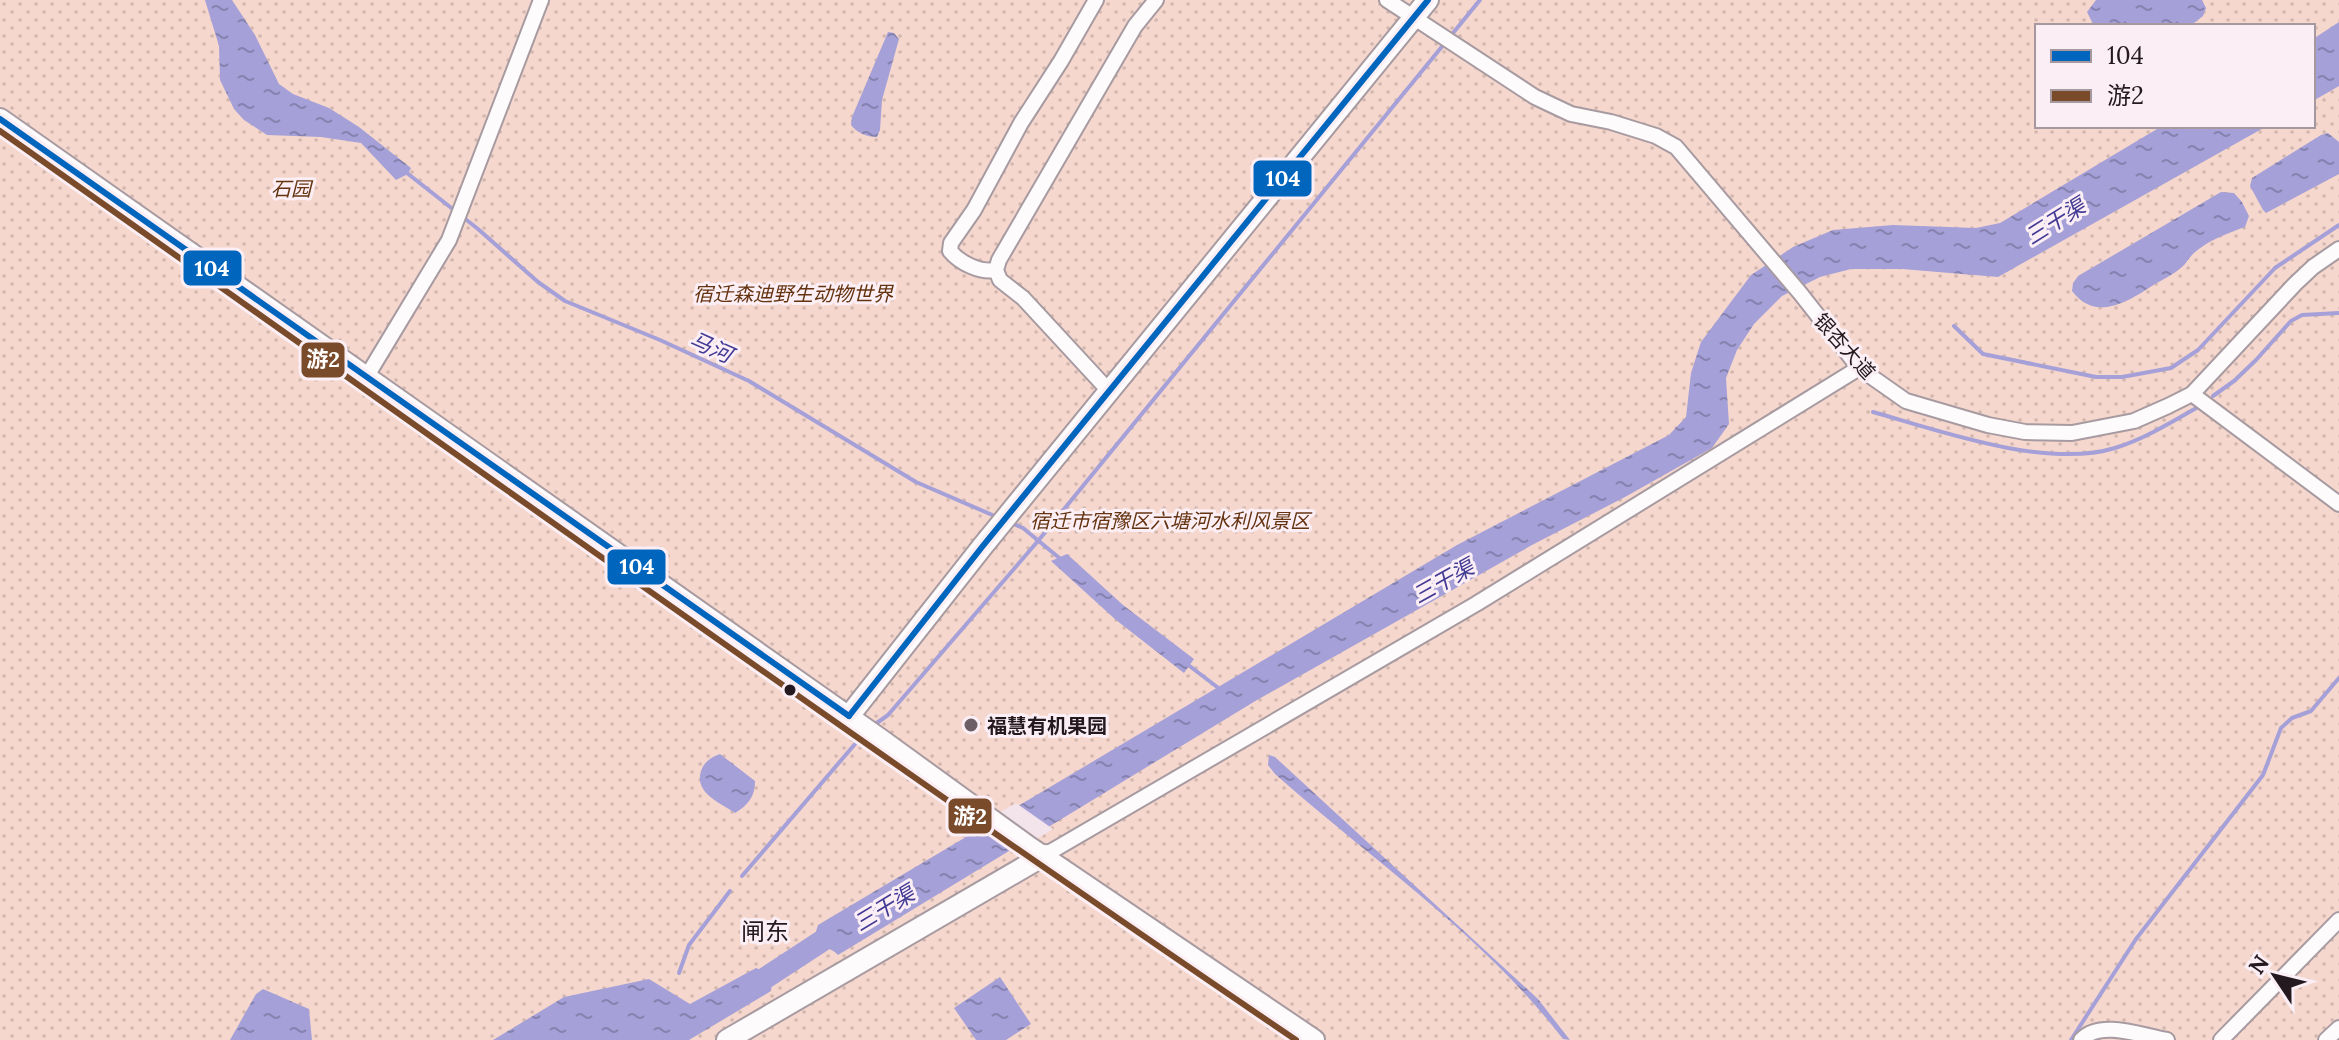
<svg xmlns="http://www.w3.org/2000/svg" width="2339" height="1040" font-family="Lora,'Noto Sans SC',serif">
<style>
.park{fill:url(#park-dots);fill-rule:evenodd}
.water{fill:url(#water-ripples)}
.pier{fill:#f3e3eb}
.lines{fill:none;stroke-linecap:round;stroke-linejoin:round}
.stream{stroke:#a5a0d8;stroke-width:4}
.river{stroke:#a5a0d8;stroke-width:22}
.street-casing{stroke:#a79ba1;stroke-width:18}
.secondary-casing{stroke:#a79ba1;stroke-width:24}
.street{stroke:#fdfbfc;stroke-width:14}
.secondary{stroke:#fdfbfc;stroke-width:20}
.bus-1-casing{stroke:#fbeff5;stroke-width:12}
.bus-2-casing{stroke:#fbeff5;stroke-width:12}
.bus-1{stroke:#0065bd;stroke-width:6}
.bus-2{stroke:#7a4b2a;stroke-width:6}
.bus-dot{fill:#23191e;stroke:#fbeff5;stroke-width:3}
.poi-dot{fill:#6c6066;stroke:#fbeff5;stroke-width:3}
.labels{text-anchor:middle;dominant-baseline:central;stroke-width:6;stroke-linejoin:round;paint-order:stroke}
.park-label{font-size:20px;font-style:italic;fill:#653310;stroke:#fbeff5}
.street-label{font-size:20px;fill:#23191e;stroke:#fbeff5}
.poi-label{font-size:20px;font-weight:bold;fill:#23191e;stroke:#fbeff5;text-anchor:start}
.water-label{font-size:22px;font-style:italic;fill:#423a94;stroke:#fbeff5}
.quarter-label{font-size:24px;fill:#23191e;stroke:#fbeff5}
.line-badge{stroke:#fbeff5;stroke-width:3}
.badge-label{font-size:22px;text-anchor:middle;font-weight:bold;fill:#fff}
</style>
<defs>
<pattern id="park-dots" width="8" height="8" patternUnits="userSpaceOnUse" patternTransform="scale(2)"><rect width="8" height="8" fill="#f6d7cd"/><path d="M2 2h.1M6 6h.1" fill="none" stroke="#d3b8b0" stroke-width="1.8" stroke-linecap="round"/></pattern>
<pattern id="water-ripples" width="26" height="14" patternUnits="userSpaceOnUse" patternTransform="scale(2)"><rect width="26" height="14" fill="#a5a0d8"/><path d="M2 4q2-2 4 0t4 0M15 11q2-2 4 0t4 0" fill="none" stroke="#8682af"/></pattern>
</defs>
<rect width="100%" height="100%" fill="#f3e3eb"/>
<path class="park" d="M0,0H2339V1040H0ZM2037,26H2313V126H2037Z"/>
<g class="water">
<path d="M205,0H232L255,35L279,84L293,94L329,108L359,127L411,168L408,174L396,180L361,143L321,137L267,135L244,120L234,109L220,80L219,46Z"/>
<path d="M2096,0H2202L2206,8L2203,16L2190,26H2094L2087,12Z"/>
<path d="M2339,22V86L2313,101V39Z"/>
<path d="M888,32L894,33L899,39L882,100L880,130L877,137C867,137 857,133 851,125L852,117Z"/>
<path d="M2162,126H2267L1998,277L1902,269H1851L1820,277L1782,296L1754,324L1737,350L1726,378L1729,424L1712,448L1625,497L1532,545L1257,700L838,955C827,944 819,949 807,956L801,947L814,938L818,925L1457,545L1669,435L1686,417L1691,373L1701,342L1751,275L1793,247L1833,230L1893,225L1976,228L2000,223Z"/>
<path d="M2328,133L2339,142V174L2266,213L2263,210L2250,186L2252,178L2321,135Z"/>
<path d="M2221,192L2234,193L2242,202L2249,216L2245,227C2228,233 2207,241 2194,253C2189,257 2187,263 2182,267C2174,274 2164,279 2155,284C2129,301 2096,323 2072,291L2073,283L2078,276Z"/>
<path d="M1067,554L1123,605L1194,659L1184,673L1116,620L1051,561Z"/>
<path d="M720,754L755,781C755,797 748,805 735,813C720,803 694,793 701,771C704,762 711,757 720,754Z"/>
<path d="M1269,755L1275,757L1538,999L1570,1040L1563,1039C1484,936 1371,859 1275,774L1268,765Z"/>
<path d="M756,968L765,972L773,970L776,975L772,981L771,991L689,1040H493L564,997L649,979L690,1004Z"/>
<path d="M1000,977L1031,1024L1006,1040H976L954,1008Z"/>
<path d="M263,989L309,1009L312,1040H230L256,994Z"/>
</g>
<path class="pier" d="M1016,803L1053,829L1025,846L988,819Z"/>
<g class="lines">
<g class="stream">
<path d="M407,173L478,229L538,282L565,301L660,340L749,381L916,482L997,517"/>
<path d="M1954,326L1983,354L2096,377H2122L2171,368L2198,350L2275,268L2339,225"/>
<path d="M2213,396L2234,381L2256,360L2291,321L2302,315L2339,313"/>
<path d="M1873,412C1940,431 2046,469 2115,448C2144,439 2172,422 2198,407"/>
<path d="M1009,522L1023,528L1063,561"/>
<path d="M1187,664L1221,690"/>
<path d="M874,725L888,715L1038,541L1480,0"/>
<path d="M742,876L861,737"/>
<path d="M679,973L689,945L730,891"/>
<path d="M2071,1040L2136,939L2263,775L2281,728L2292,718L2311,711L2339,678"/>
</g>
<path class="river" d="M750,988L828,937"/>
<g class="street-casing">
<g id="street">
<path d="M1387,0L1535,97L1571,114L1611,122L1656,136L1676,147L1800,293L1859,368L1906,401L1988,425L2025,432L2072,433L2134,421L2168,406L2192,394L2295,284L2313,267L2339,249"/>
<path d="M996,270C980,273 960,263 950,251L951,243L974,210L1021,123L1061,61L1096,0"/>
<path d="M367,376L449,240L541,0"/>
<path d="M1109,391L1023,298L1000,280L996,270L999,260L1135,26L1156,0"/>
<path d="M2192,394L2339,504"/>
<path d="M1045,855L1476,604L1859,368"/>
<path d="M2081,1040C2101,1019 2142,1036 2167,1040"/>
<path d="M2221,1040L2339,920"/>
<path d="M2326,1040L2339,1028"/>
</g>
</g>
<g class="secondary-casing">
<g id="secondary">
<path d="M0,119L880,739L1029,847L1314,1040"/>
<path d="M849,716L982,547L1428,0"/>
<path d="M727,1040L1045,855"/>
</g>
</g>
<use href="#street" class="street"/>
<use href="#secondary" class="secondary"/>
<g class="bus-1-casing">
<g id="bus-1">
<path d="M0,119L849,716"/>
<path d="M849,716L982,547L1428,0"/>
</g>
</g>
<g class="bus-2-casing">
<path id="bus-2" d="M0,131C431,435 859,744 1296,1040"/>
</g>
<use href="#bus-1" class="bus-1"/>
<use href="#bus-2" class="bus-2"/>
</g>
<circle class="bus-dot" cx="790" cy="690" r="7"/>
<circle class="poi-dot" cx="971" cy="725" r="8"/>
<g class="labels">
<g class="park-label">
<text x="291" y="188">石园</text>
<text x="793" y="293">宿迁森迪野生动物世界</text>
<text x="1170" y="520">宿迁市宿豫区六塘河水利风景区</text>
</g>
<g class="street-label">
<text transform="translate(1845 346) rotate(48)">银杏大道</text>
</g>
<g class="poi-label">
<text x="987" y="725">福慧有机果园</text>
</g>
<g class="water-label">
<text transform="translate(2055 221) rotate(-32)">三干渠</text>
<text transform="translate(711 347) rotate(24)">马河</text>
<text transform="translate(1443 581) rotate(-29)">三干渠</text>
<text transform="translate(884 908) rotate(-31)">三干渠</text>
</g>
<g class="quarter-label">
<text x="765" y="931">闸东</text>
</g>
</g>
<g class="line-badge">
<rect x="1252" y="159" width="61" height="39" rx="8" fill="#0065bd"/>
<rect x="182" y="249" width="61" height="38" rx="8" fill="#0065bd"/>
<rect x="300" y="341" width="46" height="38" rx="8" fill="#7a4b2a"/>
<rect x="606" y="548" width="61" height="38" rx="8" fill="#0065bd"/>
<rect x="947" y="797" width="46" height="38" rx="8" fill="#7a4b2a"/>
</g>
<g class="badge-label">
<text x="1283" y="186">104</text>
<text x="212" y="276">104</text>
<text x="323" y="367">游2</text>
<text x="637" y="574">104</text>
<text x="970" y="824">游2</text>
</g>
<rect x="2035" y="24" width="280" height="104" fill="#fbeff5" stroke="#a5999f" stroke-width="2"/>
<rect x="2051" y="50" width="40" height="12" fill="#0065bd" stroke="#a5999f" stroke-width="2"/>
<text x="2107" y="64" font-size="24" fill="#23191e">104</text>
<rect x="2051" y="90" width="40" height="12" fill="#7a4b2a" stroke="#a5999f" stroke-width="2"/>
<text x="2107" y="104" font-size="24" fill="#23191e">游2</text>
<g transform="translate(2275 976) rotate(305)" stroke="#fbeff5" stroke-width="6" paint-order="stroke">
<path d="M0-6L14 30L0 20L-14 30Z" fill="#23191e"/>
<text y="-12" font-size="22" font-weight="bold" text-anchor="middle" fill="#23191e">N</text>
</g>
</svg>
